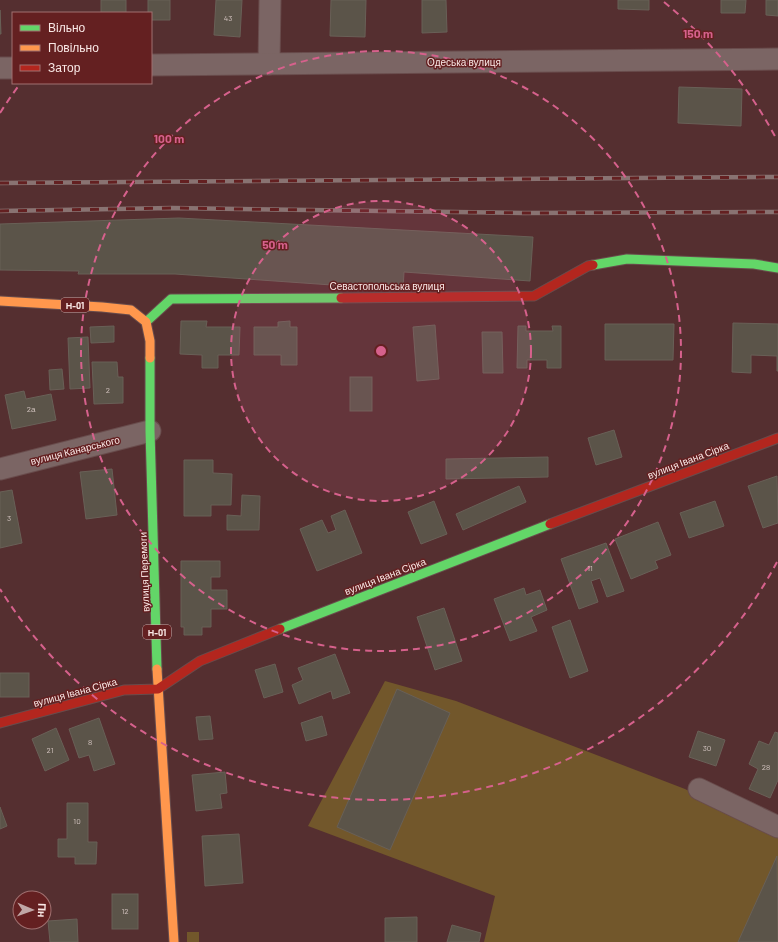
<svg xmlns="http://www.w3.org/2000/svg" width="778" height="942" font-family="Barlow,sans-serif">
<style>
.green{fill:#72572b}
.building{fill:#5b5449;stroke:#696057}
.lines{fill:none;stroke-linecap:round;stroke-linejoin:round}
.street-casing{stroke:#694c4c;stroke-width:23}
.fast-casing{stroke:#694c4c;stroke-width:11}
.slow-casing{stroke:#694c4c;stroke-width:11}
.jam-casing{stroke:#694c4c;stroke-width:11}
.street{stroke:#7b6564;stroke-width:21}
.fast{stroke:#63d668;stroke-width:9}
.slow{stroke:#ff974d;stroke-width:9}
.jam{stroke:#b3261e;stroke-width:9}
.rail-casing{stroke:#897372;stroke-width:4.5}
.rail{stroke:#642021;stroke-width:3;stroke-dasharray:9;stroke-linecap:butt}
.ring{fill:none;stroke:#d6618c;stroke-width:2;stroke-dasharray:7 5}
.labels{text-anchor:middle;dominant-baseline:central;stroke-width:3;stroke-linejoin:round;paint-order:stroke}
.number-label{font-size:8px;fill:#d2c3bf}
.shield{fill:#642021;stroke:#cdacab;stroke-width:1}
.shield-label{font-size:9px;font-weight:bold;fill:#fae8e6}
.street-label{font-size:10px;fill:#fae8e6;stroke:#642021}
.centre{fill:#d6618c;stroke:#642021;stroke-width:2}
.ring-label{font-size:12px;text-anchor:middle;font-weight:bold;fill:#d6618c;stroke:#642021;stroke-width:3;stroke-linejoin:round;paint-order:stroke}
</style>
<rect width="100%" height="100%" fill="#552f30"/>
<g class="green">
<path d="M385,681L456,701L685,789L778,836V942H484L495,896L308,826Z"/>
<rect x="187" y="932" width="12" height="10"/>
</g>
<g class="building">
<rect x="101" y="0" width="25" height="13"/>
<path d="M148,0H170V20H151V13H148Z"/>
<path d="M216,0H242L240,37L214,35Z"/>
<path d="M331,0H366L365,37L330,36Z"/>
<path d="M422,0H446L447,32L422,33Z"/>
<path d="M618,0H649V10L618,9Z"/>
<path d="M721,0H746L745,13H721Z"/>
<path d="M766,0H778V16L766,15Z"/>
<path d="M0,10L1,34H0Z"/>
<path d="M679,87L742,89L741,126L678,123Z"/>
<path d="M179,218L533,237L530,281L404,272L403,290L175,274H78L79,271L0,270V224Z"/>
<path d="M181,321H207L206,327H240L239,355H218V368H202V355L180,354Z"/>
<path d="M290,321V327H297V365H281V355H254V327H278V322Z"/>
<path d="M733,323L778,324V371H777V356L751,355V373L732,372Z"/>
<path d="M605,324H674L673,360H605Z"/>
<path d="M435,325L439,379L417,381L413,327Z"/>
<path d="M114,326V342L91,343L90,327Z"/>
<path d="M518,326H526V331H553L552,326H561V368H547V360H527V368H517Z"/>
<path d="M482,332H502L503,373H483Z"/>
<path d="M88,337L90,388L70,389L68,338Z"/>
<path d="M92,362H117L118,377H123V403L94,404Z"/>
<path d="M62,369L64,389L50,390L49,370Z"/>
<rect x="350" y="377" width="22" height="34"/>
<path d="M24,391L26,399L51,394L56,420L12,429L5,395Z"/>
<path d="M614,430L622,457L596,465L588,438Z"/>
<path d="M548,457V477L446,479V459Z"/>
<path d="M184,460H213V473L232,474L231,505H211V516H184Z"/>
<path d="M112,469L117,515L86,519L80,472Z"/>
<path d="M777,476L778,523L763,528L748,486Z"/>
<path d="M519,486L526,502L463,530L456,514Z"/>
<path d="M12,490L22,543L0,548V492Z"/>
<path d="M242,495L260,496L259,530H227V515L241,516Z"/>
<path d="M434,501L447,534L421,544L408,512Z"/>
<path d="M715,501L724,526L689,538L680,513Z"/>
<path d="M345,510L362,553L317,571L300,529L322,520L328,533L336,530L331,516Z"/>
<path d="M658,522L671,555L655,561L658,568L631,579L615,539Z"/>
<path d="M606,543L624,591L607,597L600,578L591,581L598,602L579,609L561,559Z"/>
<path d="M181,561H220V577H211V590H227V609H211V627H202V635H184V627H181Z"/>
<path d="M524,588L526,595L540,590L547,610L531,617L537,631L510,641L494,599Z"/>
<path d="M444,608L462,661L435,670L417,617Z"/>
<path d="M570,620L588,671L570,678L552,627Z"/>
<path d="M335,654L350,693L333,699L331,691L299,704L292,685L303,680L298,668Z"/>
<path d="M275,664L283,692L264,698L255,670Z"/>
<rect x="0" y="673" width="29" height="24"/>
<path d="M397,689L450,713L390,850L337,827Z"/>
<path d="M210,716L213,739L199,740L196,717Z"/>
<path d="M322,716L327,735L306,741L301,723Z"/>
<path d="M99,718L115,764L94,771L89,755L79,758L69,729Z"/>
<path d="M56,728L69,760L45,771L32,739Z"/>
<path d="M698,731L725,740L716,766L689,757Z"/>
<path d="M775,732L778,733V780L770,798L749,789L758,769L749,764L759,741L769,745Z"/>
<path d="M225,772L227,793L220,794L222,808L196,811L192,775Z"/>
<path d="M67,803H88V842H97L96,864H75V857H58V839H67Z"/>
<path d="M0,807L7,826L0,829Z"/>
<path d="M239,834L243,883L205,886L202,836Z"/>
<path d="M777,856L778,942H738Z"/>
<rect x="112" y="894" width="26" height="35"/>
<path d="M417,917V942H385V918Z"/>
<path d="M77,919L78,942H50L48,921Z"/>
<path d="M452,925L481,933L479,942H447Z"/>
</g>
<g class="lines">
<g class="street-casing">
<g id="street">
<path d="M269,64L270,0"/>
<path d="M151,65L778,59"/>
<path d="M0,68H13"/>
<path d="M0,469L150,431"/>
<path d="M699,789L778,827"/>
</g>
</g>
<g class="fast-casing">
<g id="fast">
<path d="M593,265L627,259L754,264L778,268"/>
<path d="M146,322L171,299L341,298"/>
<path d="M150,358V431L157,669"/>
<path d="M280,629L550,524"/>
</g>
</g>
<g class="slow-casing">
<g id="slow">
<path d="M0,301L102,307L131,310L146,322L150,341V358"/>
<path d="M157,669L174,942"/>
</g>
</g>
<g class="jam-casing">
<g id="jam">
<path d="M341,298L534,296L588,266L593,265"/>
<path d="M550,524L778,438"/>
<path d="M0,723L124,690L158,689L200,661L280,629"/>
</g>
</g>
<use href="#street" class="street"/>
<use href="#fast" class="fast"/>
<use href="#slow" class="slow"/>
<use href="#jam" class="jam"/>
<g class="rail-casing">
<g id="rail">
<path d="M0,183L778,177"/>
<path d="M0,211L172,208L524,213L778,212"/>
</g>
</g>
<use href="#rail" class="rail"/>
</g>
<circle cx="381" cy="351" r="150" fill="#d6618c" fill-opacity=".12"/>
<g class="ring">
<circle cx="381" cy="351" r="150"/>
<circle cx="381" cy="351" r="300"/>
<path d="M777 562A449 449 0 0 1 0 589M0 113A449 449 0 0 1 20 84M664 2A449 449 0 0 1 777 140"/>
</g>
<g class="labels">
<g class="number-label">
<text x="228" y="18">43</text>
<text x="108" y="390">2</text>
<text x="31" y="409">2а</text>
<text x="9" y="518">3</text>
<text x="590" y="568">11</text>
<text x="90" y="742">8</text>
<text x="707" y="748">30</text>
<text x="50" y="750">21</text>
<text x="766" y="767">28</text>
<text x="77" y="821">10</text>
<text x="125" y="911">12</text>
</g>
<g class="shield">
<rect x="61" y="298" width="28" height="14" rx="3"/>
<rect x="143" y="625" width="28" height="14" rx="3"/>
</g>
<g class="shield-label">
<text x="75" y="305">Н-01</text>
<text x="157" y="632">Н-01</text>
</g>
<g class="street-label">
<text x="464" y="62">Одеська вулиця</text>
<text x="387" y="286">Севастопольська вулиця</text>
<text transform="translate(75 450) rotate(-14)">вулиця Канарського</text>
<text transform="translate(688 460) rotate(-21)">вулиця Івана Сірка</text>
<text transform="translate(144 572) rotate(-92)">вулиця Перемоги</text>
<text transform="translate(385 576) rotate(-21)">вулиця Івана Сірка</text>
<text transform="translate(75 692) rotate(-15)">вулиця Івана Сірка</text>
</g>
</g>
<circle cx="381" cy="351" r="6" class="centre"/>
<g class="ring-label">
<text x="698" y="38">150 m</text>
<text x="169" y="143">100 m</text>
<text x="275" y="249">50 m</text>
</g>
<rect x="12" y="12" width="140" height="72" fill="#642021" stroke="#a07070"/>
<rect x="20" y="25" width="20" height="6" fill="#63d668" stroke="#a07070"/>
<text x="48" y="32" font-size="12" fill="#fae8e6">Вільно</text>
<rect x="20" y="45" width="20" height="6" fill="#ff974d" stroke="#a07070"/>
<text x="48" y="52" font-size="12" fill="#fae8e6">Повільно</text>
<rect x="20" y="65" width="20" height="6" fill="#b3261e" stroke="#a07070"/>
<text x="48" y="72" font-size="12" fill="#fae8e6">Затор</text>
<g transform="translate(32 910) rotate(92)"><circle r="19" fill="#642021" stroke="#a07070"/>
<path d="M0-3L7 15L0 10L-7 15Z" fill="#c0a7a6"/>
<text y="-6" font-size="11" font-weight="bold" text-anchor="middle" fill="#fae8e6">Пн</text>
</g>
</svg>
